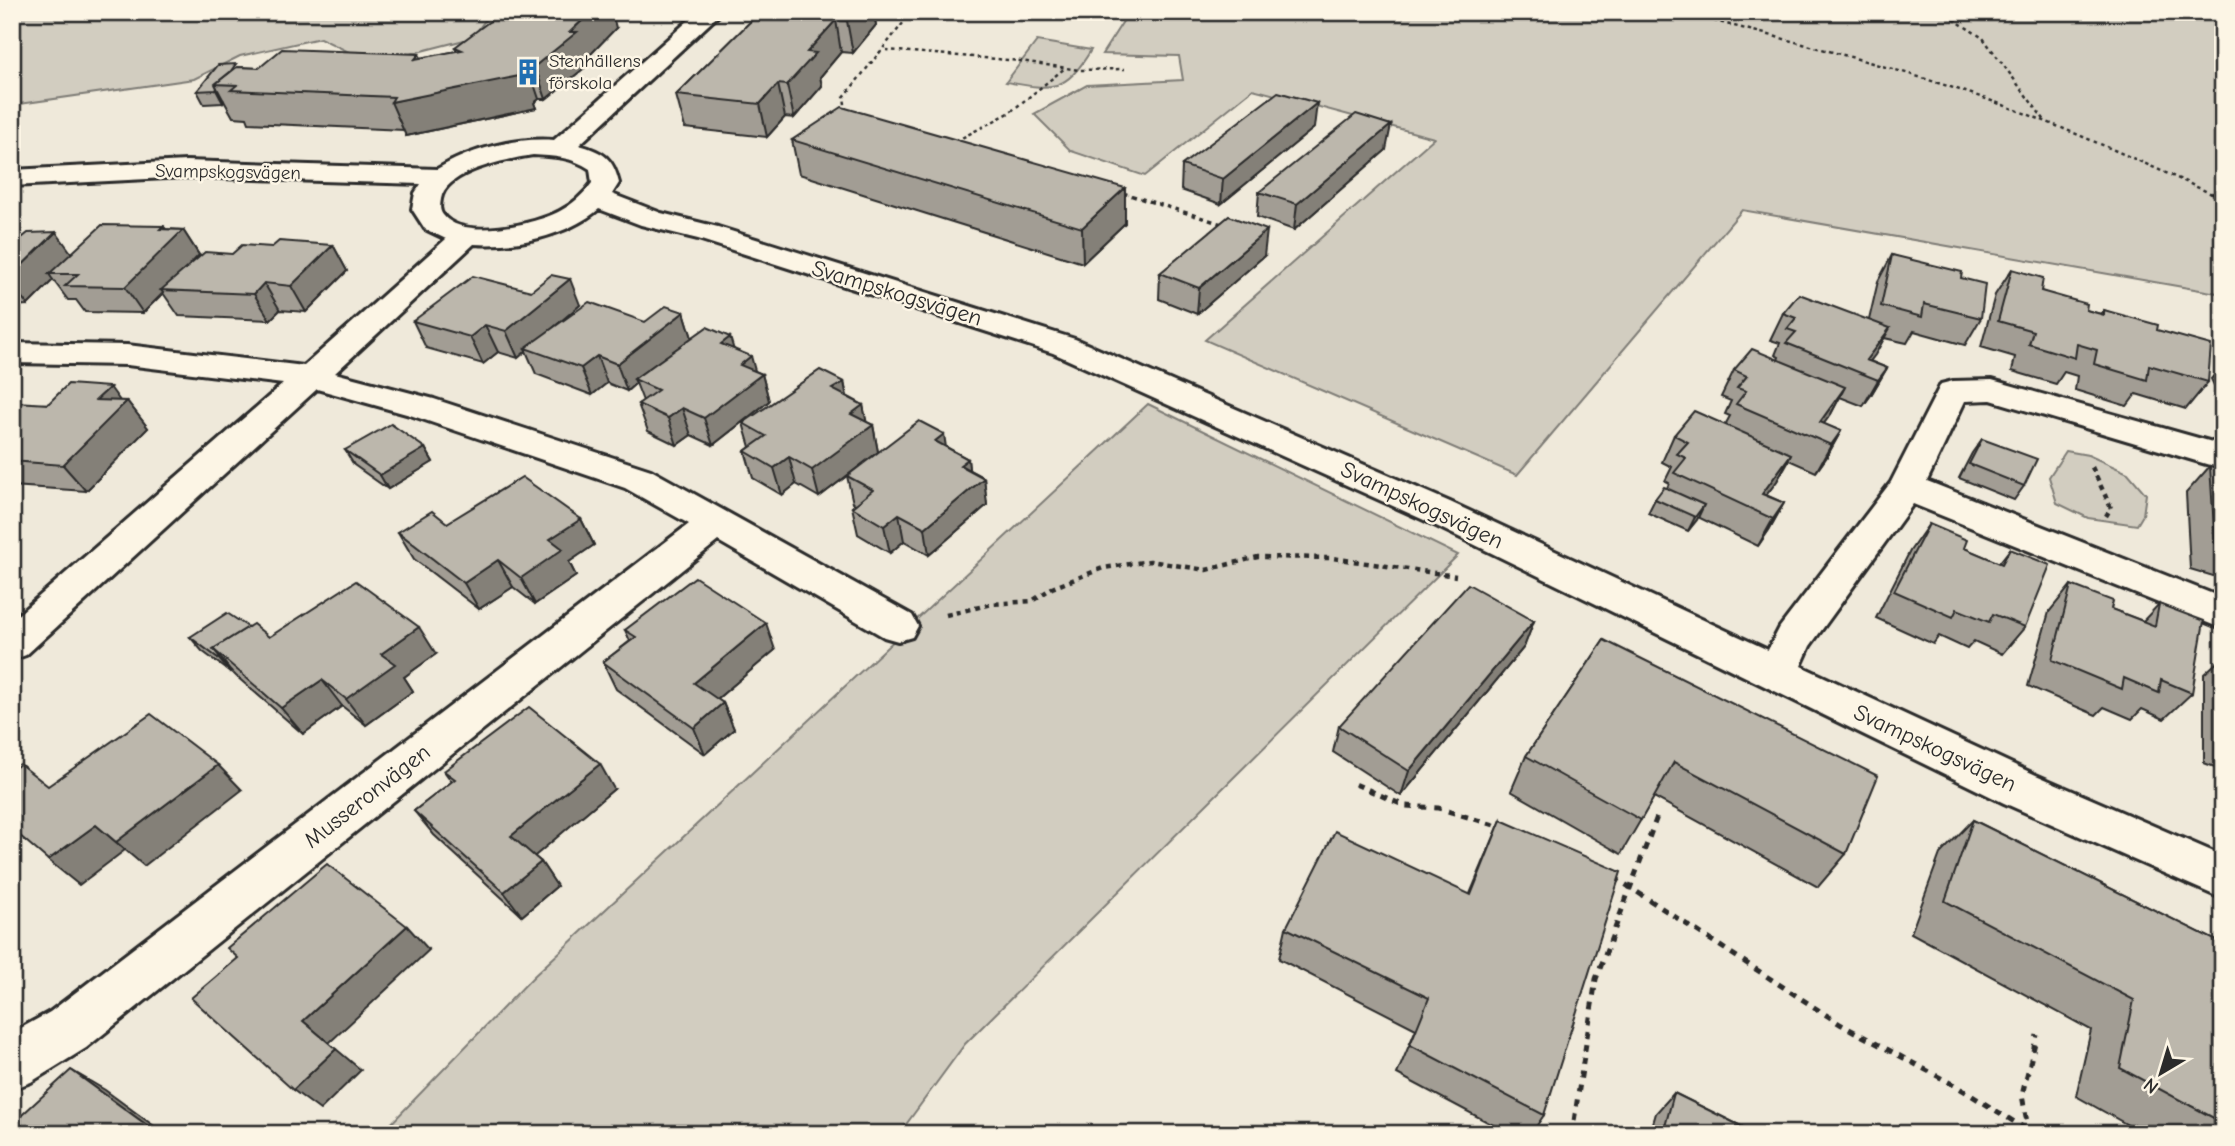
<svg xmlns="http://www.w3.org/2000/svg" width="2235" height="1146" font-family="'Comic Neue',sans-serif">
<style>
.green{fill:#d2cdc0;stroke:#7e7c76;stroke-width:2}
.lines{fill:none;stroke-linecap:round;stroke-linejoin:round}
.minor-casing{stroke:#2b2b2b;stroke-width:6}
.path-far3{stroke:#2b2b2b;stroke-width:2.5;stroke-dasharray:3.5 3.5;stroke-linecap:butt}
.path-far2{stroke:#2b2b2b;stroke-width:3.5;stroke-dasharray:4.5 4.5;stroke-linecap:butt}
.path-far1{stroke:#2b2b2b;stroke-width:4.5;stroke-dasharray:5 5;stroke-linecap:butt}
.path{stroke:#2b2b2b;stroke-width:5;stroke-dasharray:7 7;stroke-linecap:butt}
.minor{fill:#fcf5e5;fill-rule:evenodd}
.wall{fill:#a29d94;stroke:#2b2b2b;stroke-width:2}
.shaded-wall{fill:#848078;stroke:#2b2b2b;stroke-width:2}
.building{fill:#bcb7ac;stroke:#2b2b2b;stroke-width:2}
.labels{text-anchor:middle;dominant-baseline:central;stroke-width:5;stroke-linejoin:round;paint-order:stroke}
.far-poi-label{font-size:19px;fill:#2b2b2b;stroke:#fcf5e5;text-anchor:start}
.far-street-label{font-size:19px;fill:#2b2b2b;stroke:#fcf5e5}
.street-label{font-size:23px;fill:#2b2b2b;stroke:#fcf5e5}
</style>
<rect width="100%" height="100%" fill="#efe9da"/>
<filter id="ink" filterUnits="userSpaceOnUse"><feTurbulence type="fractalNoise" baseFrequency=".0143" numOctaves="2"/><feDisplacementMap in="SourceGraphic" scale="14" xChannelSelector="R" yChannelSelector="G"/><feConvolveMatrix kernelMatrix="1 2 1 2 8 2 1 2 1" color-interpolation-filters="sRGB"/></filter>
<g filter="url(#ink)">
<g class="green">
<path d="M12,12H491L472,38L402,56L351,53L320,38L240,56L194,79L12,105Z"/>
<path d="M1129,12H2223V294L1742,210L1517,475L1205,340L1434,138L1253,89L1145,176L1071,151L1034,114L1087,85L1183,80L1179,56L1102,54Z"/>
<path d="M1037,41L1091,50C1065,93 1052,90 1006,82Z"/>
<path d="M1148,404L1458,555L965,1044L899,1134H381L534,976Z"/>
<path d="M2066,451L2088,455L2128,473L2146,494L2143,515L2137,525L2088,518L2057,503L2049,477Z"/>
</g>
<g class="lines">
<g class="minor-casing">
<path id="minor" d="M698,12H722L579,145C604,152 613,158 619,183L612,194L661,213L718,227L1075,339L1450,502L1768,650L1780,627L1891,482L1941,384L1953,381L1992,380L2223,445V469L1991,400L1965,401L1927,481L2223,598V629L1913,504L1810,646L1801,666L2036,775L2223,856V899L2004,803L1424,520L1053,353L698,239L641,225L599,209C567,236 516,247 474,244L335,373L434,399L651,470L912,615L918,626L912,637L898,641L884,637L718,541L86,1048L31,1082L12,1089V1033L50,1012L689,524L625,488L410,415L317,389L26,655L12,660V620L283,384L127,365L12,363V343L127,345L304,366L446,239L425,229L412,209L415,193L421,184L186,177L12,186V170L186,161L437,169C470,149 515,137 554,140ZM533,155C554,156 572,157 590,169L592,183C584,194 573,204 560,211C536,224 463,241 443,215C439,210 440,205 441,199C446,170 509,159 533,155Z"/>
</g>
<g class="path-far3">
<path d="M1680,12C1788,40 1898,67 2003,105C2075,132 2145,163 2214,195"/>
<path d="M1942,12L1983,38L2046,122"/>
<path d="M886,50L1021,61L1079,70L1125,69"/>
<path d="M846,111L844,97L912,12"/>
<path d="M956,141L1009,113L1065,68"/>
<path d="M1122,193L1129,195"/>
</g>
<g class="path-far2">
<path d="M1123,193L1222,224"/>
<path d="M2211,193L2223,199"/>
</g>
<g class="path-far1">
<path d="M2092,467L2111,508L2106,516"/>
<path d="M946,615L992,604L1032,601L1052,588L1103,568L1150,561L1206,570L1258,557L1332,558L1456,576"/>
</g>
<g class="path">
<path d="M1355,784L1405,806L1438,808L1504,828"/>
<path d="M1614,877L1840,1024L1956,1086L2034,1134"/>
<path d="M2029,1133L2022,1095L2037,1035"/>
<path d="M1572,1134L1596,979L1658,814"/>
</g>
<use href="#minor" class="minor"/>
</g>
<g class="wall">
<path d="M760,12L874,14L876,25L853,53L841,52L820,77L822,86L794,118L785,117L767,137L685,128L676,95Z"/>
<path d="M616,28L586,59L588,65L546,99H539L534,103L536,108L406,136L404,130L249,123L247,118L233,117L224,101L223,103L204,104L197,91L238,67L259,68L419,54L421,58L457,51L455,47Z"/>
<path d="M1314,128L1221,204L1181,190L1182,165Z"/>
<path d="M792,140L1125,188V223L1083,263L799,174Z"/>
<path d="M1386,150L1294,230L1257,217L1259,192Z"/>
<path d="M163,226L166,229L183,230L199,255L188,267L232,254L272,247L333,245L347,271L306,312L280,310L270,320L179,316L163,293L143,313L85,312L76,300H68L53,280L28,305L12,306V238L72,254Z"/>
<path d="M1892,255L1961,278L1981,318L1965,345L1914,331L1907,343L1884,338L1870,361L1887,368L1871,395L1863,406L1840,397L1831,414L1823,424L1841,431L1826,458L1816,472L1789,460L1777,481L1766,495L1784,503L1769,530L1758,546L1698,517L1688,531L1648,513L1655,499L1667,488L1669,483L1665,481L1672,467L1662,462L1674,435L1725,425L1730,416L1725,414L1731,401L1721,397L1734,370L1778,360L1779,357L1775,355L1780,343L1770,340L1783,313L1869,320L1878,281Z"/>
<path d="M1264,256L1197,314L1159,299L1160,273Z"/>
<path d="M2012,269L2041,291L2086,310L2101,314L2104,310L2157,330L2208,382L2186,409L2136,394L2127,406L2075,390L2077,376L2064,372L2056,384L2012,371L2015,357L1981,347L1995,295Z"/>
<path d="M580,305L556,326L645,322L684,312L692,338L734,349L755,371L762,374L769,401L713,445L691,435L677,445L648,431L638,404L643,401L636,383L627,391L607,383L592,395L536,374L526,351L518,358L498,352L483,364L426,348L413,321Z"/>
<path d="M2223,365V404L2211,379Z"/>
<path d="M844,382L847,396L863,405L866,422L873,425L878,452L819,497L796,484L782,495L753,478L745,451L750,447L743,423Z"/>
<path d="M120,401H127L148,428L86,491L12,486V405Z"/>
<path d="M1982,439L2024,486L2014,500L1959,478L1972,453Z"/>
<path d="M946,447L968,459L969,470L984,478L987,505L929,555L904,541L890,553L858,534L852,507L856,504L853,503L847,476Z"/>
<path d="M425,448L433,462L388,489L354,465L345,450Z"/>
<path d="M2210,466L2223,470V579L2190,569L2186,493Z"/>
<path d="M581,519L594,545L569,562L576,576L535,604L513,587L479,609L414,559L398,532L447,523Z"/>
<path d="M1929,524L1964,548L1999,563L2010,549L2025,627L2002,654L1974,641L1967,649L1939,636L1933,644L1876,618L1910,551Z"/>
<path d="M2071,585L2111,609L2143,621L2159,604L2192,693L2164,719L2142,709L2132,719L2104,707L2096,715L2028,686L2049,612Z"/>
<path d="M1534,621L1524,647L1401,796L1333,752L1339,726Z"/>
<path d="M248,627L269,637L436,654L404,677L413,691L366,725L342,706L303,734L236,676L231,671L230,672L202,651L190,637Z"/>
<path d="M625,630L775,650L717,699L723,703L734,729L705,754L616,689L603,662L630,641Z"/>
<path d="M1604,640L1846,854L1818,887L1654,797L1621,854L1511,791L1526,756Z"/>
<path d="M2223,657V770L2204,763V674Z"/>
<path d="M444,771L614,789L534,856L541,862L557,886L522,916L434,835L414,811L452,782Z"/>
<path d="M1501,820L1544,1115L1531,1134H1510L1397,1074L1416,1029L1279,959L1286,928L1470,894Z"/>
<path d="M1973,820L2223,944V1134H2144L2076,1096L2091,1030L1911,933L1940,854Z"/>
<path d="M1674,1093L1757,1134H1650L1656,1113Z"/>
</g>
<g class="shaded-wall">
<path d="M591,12H612L616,28L586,59L588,65L546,99L535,66Z"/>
<path d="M855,12H876L874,14L876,25L853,53L847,21Z"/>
<path d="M836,20L841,52L820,77L822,86L794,118L787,85L807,52Z"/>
<path d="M528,66L539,99L534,103L536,108L406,136L391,102L518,73Z"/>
<path d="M778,84L785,117L767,137L760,104Z"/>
<path d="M217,88L224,101L223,103L216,90Z"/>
<path d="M1317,103L1314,128L1221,204L1223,179Z"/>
<path d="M1391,125L1386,150L1294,230L1297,204Z"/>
<path d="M1125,188V223L1083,263L1082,228Z"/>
<path d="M163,226L172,240L183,230L199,255L166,290H161L163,293L143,313L125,287L160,229Z"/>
<path d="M1267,230L1264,256L1197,314L1199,288Z"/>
<path d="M56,232L75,258L49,274L53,280L28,305L12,285V275Z"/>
<path d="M333,245L347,271L306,312L291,286Z"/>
<path d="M570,279L580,305L528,349L525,348L526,351L518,358L506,331Z"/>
<path d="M264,283L280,310L270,320L254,294Z"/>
<path d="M684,312L692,338L634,379L636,383L627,391L617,364Z"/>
<path d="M485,325L498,352L483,364L470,337Z"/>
<path d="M1890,328L1875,355L1861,373L1866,360Z"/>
<path d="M730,337L738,364L721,344Z"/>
<path d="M597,356L607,383L592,395L581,368Z"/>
<path d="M751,356L757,378L762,374L769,401L713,445L704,418L740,365Z"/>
<path d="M1887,368L1871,395L1863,406L1878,380Z"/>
<path d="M844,382L849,409L832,389Z"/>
<path d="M110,387L123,405L127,401L148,428L86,491L63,465L96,400Z"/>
<path d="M1845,387L1831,414L1814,437L1820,422Z"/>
<path d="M863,405L868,429L873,425L878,452L819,497L812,470L851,414Z"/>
<path d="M682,408L691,435L677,445L668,418Z"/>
<path d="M1841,431L1826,458L1816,472L1831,445Z"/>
<path d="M944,434L948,461L935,441Z"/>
<path d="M425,448L433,462L388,489L380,475Z"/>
<path d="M1791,454L1777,481L1755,510L1762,494Z"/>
<path d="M789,457L796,484L782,495L774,468Z"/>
<path d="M968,459L971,486L960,465Z"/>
<path d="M984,478L987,505L929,555L925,528Z"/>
<path d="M1784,503L1769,530L1758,546L1773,519Z"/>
<path d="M1704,505L1697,520L1688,531L1695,517Z"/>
<path d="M899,514L904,541L890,553L884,526Z"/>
<path d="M581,519L594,545L569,562L576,576L535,604L521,578L550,539Z"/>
<path d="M498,560L513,587L479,609L464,583Z"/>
<path d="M1534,621L1524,647L1401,796L1409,771Z"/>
<path d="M766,623L775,650L705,709L694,683Z"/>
<path d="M419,627L436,654L404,677L413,691L366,725L346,699L381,654Z"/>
<path d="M220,657L231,671L230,672L218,658Z"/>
<path d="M322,680L342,706L303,734L281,708Z"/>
<path d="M723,703L734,729L705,754L694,728Z"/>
<path d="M600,764L614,789L529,861L511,836Z"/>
<path d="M218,765L242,790L144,866L116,842Z"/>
<path d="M96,825L125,850L79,885L48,860Z"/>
<path d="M541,862L557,886L522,916L504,892Z"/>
<path d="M407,926L429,950L329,1043L303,1021Z"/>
<path d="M336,1049L361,1070L320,1110L293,1090Z"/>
<path d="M71,1070L105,1090L165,1134H159Z"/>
</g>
<g class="building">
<path d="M502,12H591L570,32H577L535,66H528L518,73L524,75L391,102L394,97L231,90L237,85L215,84L237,67L259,68L282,49L419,54L415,59L462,50L455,47Z"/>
<path d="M760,12H855L847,21L836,20L807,52L816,53L787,85L778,84L760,104L676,95Z"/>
<path d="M236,64L230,72L215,84L217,88L216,90L197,91L218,65Z"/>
<path d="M1278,92L1317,103L1223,179L1182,165Z"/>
<path d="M842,107L1125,188L1082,228L792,140Z"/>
<path d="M1356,114L1391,125L1297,204L1259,192Z"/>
<path d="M1229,216L1267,230L1199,288L1160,273Z"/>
<path d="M102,225L163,226L160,229L183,230L125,287L65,286L78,274H49Z"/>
<path d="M56,232L12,275V238L23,237L28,233Z"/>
<path d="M279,241L333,245L291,286L264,283L254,294L161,290L205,252L232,254L242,245L272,247Z"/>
<path d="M1892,255L1962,272L1961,278L1985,284L1981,318L1924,304L1922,317L1881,306Z"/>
<path d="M2012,269L2043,278L2041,291L2087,304L2086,310L2104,315V310L2158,325L2157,330L2211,345L2208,382L2149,365L2147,380L2094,364L2097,350L2077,344L2075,358L2029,344L2033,331L1998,321Z"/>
<path d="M551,275L570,279L506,331L485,325L470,337L413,321L473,276L531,291Z"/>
<path d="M1799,294L1890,328L1866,360L1887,368L1878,380L1786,343L1796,332L1787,329L1796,318L1783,313Z"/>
<path d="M589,302L645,322L666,306L684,312L617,364L597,356L581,368L525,348Z"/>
<path d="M707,327L730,337L721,344L751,356L740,365L762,374L704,418L682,408L668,418L638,404L658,390L634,379Z"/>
<path d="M1752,349L1845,387L1820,422L1841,431L1831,445L1736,404L1746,391L1737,388L1747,376L1734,370Z"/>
<path d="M820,370L844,382L832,389L863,405L851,414L873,425L812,470L789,457L774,468L745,451L766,436L743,423Z"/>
<path d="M68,384L110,387L96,400L127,401L63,465L12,461V405L16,402L48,404Z"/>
<path d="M1694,411L1791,454L1762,494L1784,503L1773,519L1674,473L1686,458L1677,454L1688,442L1674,435Z"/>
<path d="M919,421L944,434L935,441L968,459L960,465L984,478L925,528L899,514L884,526L852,507L873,490L847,476Z"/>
<path d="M391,424L425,448L380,475L345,450Z"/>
<path d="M1982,439L2037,459L2024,486L1969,464Z"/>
<path d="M2210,466L2223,470V545L2215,543Z"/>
<path d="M522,477L581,519L550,539L563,549L521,578L498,560L464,583L398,532L432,511L447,523Z"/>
<path d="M1664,487L1704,505L1695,517L1655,499Z"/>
<path d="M1929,524L1967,540L1964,548L2002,564L2010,549L2050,565L2025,627L1993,614L1989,622L1957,609L1953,617L1894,591Z"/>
<path d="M695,577L766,623L694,683L723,703L694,728L603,662L636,637L625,630Z"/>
<path d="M356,581L419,627L381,654L395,664L346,699L322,680L281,708L213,649L253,624L269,637Z"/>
<path d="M1468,584L1534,621L1409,771L1339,726Z"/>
<path d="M2071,585L2113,601L2111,609L2155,626L2159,604L2204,621L2192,693L2161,680L2159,693L2124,678L2122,689L2052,660Z"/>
<path d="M227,613L248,627L213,649L220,657L218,658L190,637Z"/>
<path d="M1604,640L1878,776L1846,854L1674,762L1641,820L1526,756Z"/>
<path d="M529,707L600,764L511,836L541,862L504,892L414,811L455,779L444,771Z"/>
<path d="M151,714L218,765L116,842L96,825L48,860L12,829V770L20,764L48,786Z"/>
<path d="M1501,820L1621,872L1544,1115L1410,1045L1429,998L1286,928L1335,831L1471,895Z"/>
<path d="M1973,820L2223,944V1123L2120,1068L2134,1000L1945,901Z"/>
<path d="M327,864L407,926L303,1021L336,1049L293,1090L191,998L238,958L227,948Z"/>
<path d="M71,1070L159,1134H12V1124Z"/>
<path d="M1674,1093L1757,1134H1663Z"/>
</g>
</g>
<defs>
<g id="building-bare" transform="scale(2.1)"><path d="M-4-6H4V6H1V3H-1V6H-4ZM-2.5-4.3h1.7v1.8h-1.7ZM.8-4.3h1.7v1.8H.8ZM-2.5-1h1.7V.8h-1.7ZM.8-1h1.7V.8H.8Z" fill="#1f6fb2" stroke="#fcf5e5" stroke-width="2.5" paint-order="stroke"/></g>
</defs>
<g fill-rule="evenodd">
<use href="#building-bare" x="528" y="72"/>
</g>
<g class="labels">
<g class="far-poi-label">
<text x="549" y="61">Stenhällens<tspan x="549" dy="22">förskola</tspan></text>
</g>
<g class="far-street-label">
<text transform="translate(228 172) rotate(1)">Svampskogsvägen</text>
</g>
<g class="street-label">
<text transform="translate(897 293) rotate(17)">Svampskogsvägen</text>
<text transform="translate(1422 505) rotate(25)">Svampskogsvägen</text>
<text transform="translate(1935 748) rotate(25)">Svampskogsvägen</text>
<text transform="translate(367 796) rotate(-38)">Musseronvägen</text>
</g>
</g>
<rect width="2235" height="1146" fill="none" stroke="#fcf5e5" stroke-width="42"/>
<rect x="21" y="21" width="2193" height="1104" fill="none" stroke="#2b2b2b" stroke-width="2.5" filter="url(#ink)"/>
<g transform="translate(2161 1073) rotate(218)" stroke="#fcf5e5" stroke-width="5" paint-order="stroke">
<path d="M0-5L12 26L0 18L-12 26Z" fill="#2b2b2b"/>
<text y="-10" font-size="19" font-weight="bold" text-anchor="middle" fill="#2b2b2b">N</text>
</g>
</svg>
